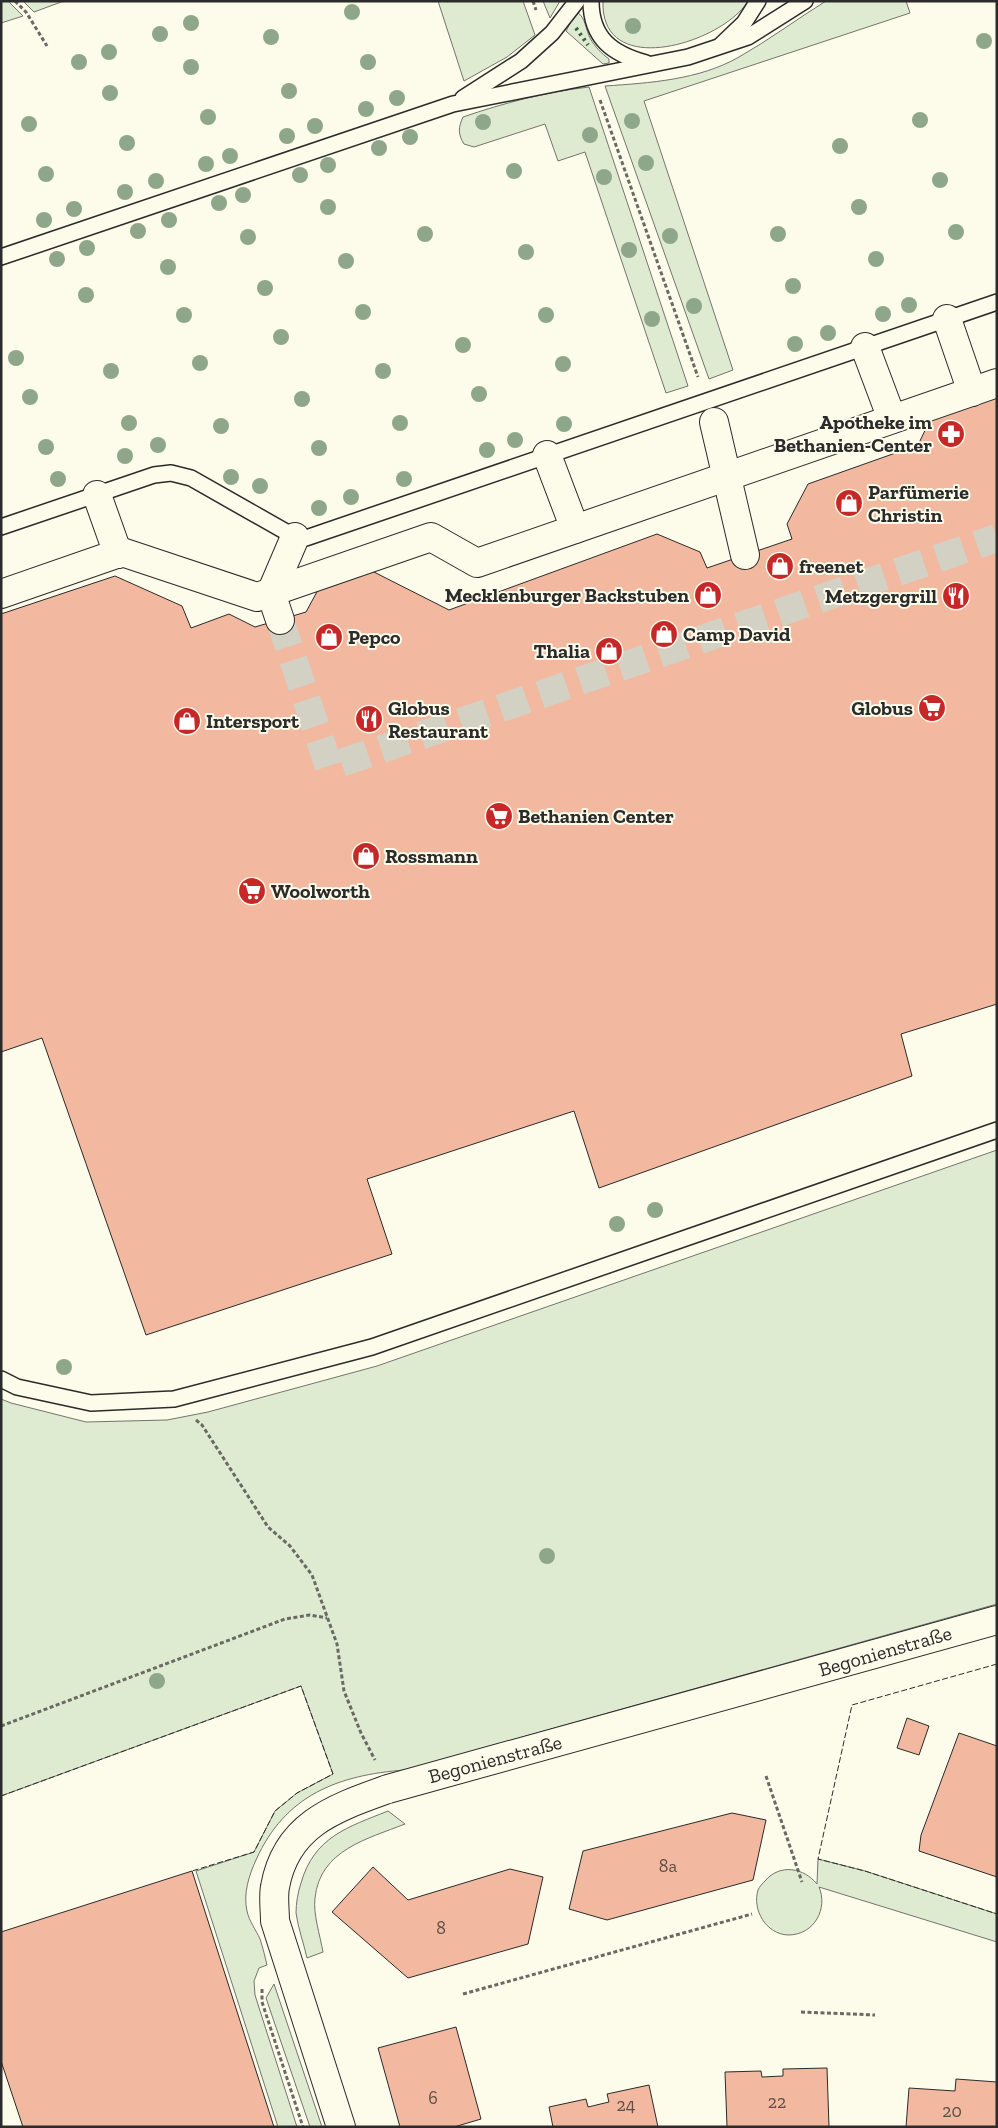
<svg xmlns="http://www.w3.org/2000/svg" width="998" height="2128" font-family="'Zilla Slab',serif">
<style>
.green{fill:#deebd1;stroke:#74746e}
.building{fill:#f2b8a0;stroke:#2b2b2b}
.lines{fill:none;stroke-linecap:round;stroke-linejoin:round}
.street-tunnel{stroke:#d3d1c4;stroke-width:28;stroke-dasharray:28 14;stroke-linecap:butt}
.lane-casing{stroke:#2b2b2b;stroke-width:18}
.street-casing{stroke:#2b2b2b;stroke-width:30}
.path{stroke:#6a6964;stroke-width:3;stroke-dasharray:4 2.5;stroke-linecap:butt}
.lane{stroke:#fdfbea;stroke-width:15}
.street{stroke:#fdfbea;stroke-width:28}
.hedge{stroke:#34623c;stroke-width:4;stroke-dasharray:2.5 4;stroke-linecap:butt}
.fence{stroke:#2b2b2b;stroke-width:1;stroke-dasharray:6 2.5;stroke-linecap:butt}
.tree{fill:#8ea78a}
.labels{text-anchor:middle;dominant-baseline:central;stroke-width:4;stroke-linejoin:round;paint-order:stroke}
.number-label{font-size:18px;fill:#5d4e48}
.poi-label{font-size:20px;font-weight:bold;fill:#2b2b2b;stroke:#fdfbea;text-anchor:start}
.street-label{font-size:20px;fill:#2b2b2b;stroke:#fdfbea}
</style>
<rect width="100%" height="100%" fill="#fdfbea"/>
<g class="green">
<path d="M1,1H8L23,16L1,23Z"/>
<path d="M23,1H64L34,12Z"/>
<path d="M438,1H523L535,35L507,57L464,81Z"/>
<path d="M543,1H560L550,18Z"/>
<path d="M603,1H748C723,43 600,81 603,1Z"/>
<path d="M826,1H906L910,13L644,101L733,370L709,379L605,86C649,83 699,80 739,57C769,40 797,19 826,1Z"/>
<path d="M578,13C585,17 586,30 590,38C595,47 601,53 609,59V63L603,64L566,31L575,14Z"/>
<path d="M589,87L688,386L666,393L585,152L558,161L545,124L474,147L464,144C458,134 458,128 463,117C504,103 545,92 589,87Z"/>
<path d="M997,1150V1604L405,1770C338,1775 285,1795 256,1860C249,1875 243,1894 247,1911C249,1921 256,1930 260,1939C263,1948 265,1957 267,1965L259,1968L254,1981L255,1995L297,2127H278L196,1871L254,1852L275,1811L297,1793L333,1774L301,1686L1,1796V1399L11,1403L86,1422L167,1420L208,1412L377,1366Z"/>
<path d="M388,1811L405,1824C367,1839 320,1850 315,1898C313,1914 320,1935 323,1952L307,1958C304,1944 298,1928 296,1913C296,1903 298,1892 301,1883C314,1837 348,1827 388,1811Z"/>
<path d="M818,1859L865,1871L997,1914V1942L819,1887C828,1908 815,1935 788,1935C766,1934 752,1910 758,1890C759,1887 763,1883 765,1881C780,1863 804,1868 817,1884Z"/>
<path d="M274,1984L322,2127H310L266,1998Z"/>
</g>
<g class="building">
<path d="M997,395V1004L901,1034L912,1076L599,1188L574,1111L367,1179L392,1254L146,1335L42,1038L1,1052V614L115,576L182,606L191,628L229,614L255,627L306,612L319,588L368,569L449,610L657,534L700,552L707,568L792,539L787,524L808,484L918,445L931,418Z"/>
<path d="M907,1718L929,1726L919,1755L897,1748Z"/>
<path d="M959,1733L997,1746V1877L919,1851L921,1835Z"/>
<path d="M732,1813L766,1820L753,1880L607,1920L569,1909L583,1851Z"/>
<path d="M373,1867L408,1900L510,1869L543,1877L528,1944L408,1978L332,1912Z"/>
<path d="M192,1871L274,2127H23L1,2061V1932Z"/>
<path d="M456,2027L481,2119L454,2127H400L378,2048Z"/>
<path d="M827,2068L829,2127H727L725,2072L761,2071L762,2077L783,2076V2069Z"/>
<path d="M956,2079L997,2082V2127H906L909,2088L955,2091Z"/>
<path d="M649,2085L658,2127H553L549,2107L586,2099L588,2107L609,2102L607,2094Z"/>
</g>
<g class="lines">
<path class="street-tunnel" d="M280,620L329,767L997,538"/>
<g class="lane-casing">
<g id="lane">
<path d="M591,1C591,39 613,54 646,63"/>
<path d="M721,45L744,23L758,1"/>
<path d="M463,98L521,61L552,33L577,1"/>
<path d="M1,257L453,104L688,57L748,37L805,1"/>
<path d="M1,527L154,475L171,473L191,478L295,537L306,538L997,302"/>
<path d="M1,1379L17,1387L91,1403L174,1399L372,1347L997,1130"/>
</g>
</g>
<g class="street-casing">
<g id="street">
<path d="M947,319L972,392"/>
<path d="M865,347L892,419"/>
<path d="M714,422L745,555"/>
<path d="M547,455L575,529"/>
<path d="M97,495L118,554"/>
<path d="M1,594L122,552L257,597L431,537L477,563L997,383"/>
<path d="M280,620L271,593L295,537"/>
<path d="M341,2127L275,1921C275,1910 273,1897 275,1887C286,1824 335,1808 388,1789L997,1620"/>
</g>
</g>
<g class="path">
<path d="M15,1L26,12L47,46"/>
<path d="M533,1L536,10"/>
<path d="M600,100L698,377"/>
<path d="M196,1420L202,1425L268,1527L290,1546L312,1575L337,1644L344,1691L361,1733L375,1760"/>
<path d="M1,1726L285,1619L310,1615L327,1618"/>
<path d="M766,1776L802,1882"/>
<path d="M262,1989V2002L303,2127"/>
<path d="M463,1994L752,1914"/>
<path d="M801,2012L875,2015"/>
</g>
<use href="#lane" class="lane"/>
<use href="#street" class="street"/>
<path class="hedge" d="M576,28L588,45"/>
<g class="fence">
<path d="M997,1664L852,1705L818,1859L865,1871L997,1914"/>
<path d="M1,1796L301,1686L333,1774L297,1793L275,1811L254,1852L192,1871"/>
</g>
</g>
<g class="tree">
<circle cx="352" cy="12" r="8"/>
<circle cx="191" cy="23" r="8"/>
<circle cx="633" cy="26" r="8"/>
<circle cx="160" cy="34" r="8"/>
<circle cx="271" cy="37" r="8"/>
<circle cx="984" cy="41" r="8"/>
<circle cx="109" cy="52" r="8"/>
<circle cx="79" cy="62" r="8"/>
<circle cx="368" cy="62" r="8"/>
<circle cx="191" cy="67" r="8"/>
<circle cx="289" cy="91" r="8"/>
<circle cx="110" cy="93" r="8"/>
<circle cx="397" cy="98" r="8"/>
<circle cx="366" cy="109" r="8"/>
<circle cx="208" cy="117" r="8"/>
<circle cx="920" cy="120" r="8"/>
<circle cx="632" cy="121" r="8"/>
<circle cx="483" cy="122" r="8"/>
<circle cx="29" cy="124" r="8"/>
<circle cx="315" cy="126" r="8"/>
<circle cx="590" cy="135" r="8"/>
<circle cx="287" cy="136" r="8"/>
<circle cx="410" cy="137" r="8"/>
<circle cx="127" cy="143" r="8"/>
<circle cx="840" cy="146" r="8"/>
<circle cx="379" cy="148" r="8"/>
<circle cx="230" cy="156" r="8"/>
<circle cx="646" cy="163" r="8"/>
<circle cx="206" cy="164" r="8"/>
<circle cx="328" cy="165" r="8"/>
<circle cx="514" cy="171" r="8"/>
<circle cx="46" cy="174" r="8"/>
<circle cx="300" cy="175" r="8"/>
<circle cx="604" cy="177" r="8"/>
<circle cx="940" cy="180" r="8"/>
<circle cx="156" cy="181" r="8"/>
<circle cx="125" cy="192" r="8"/>
<circle cx="243" cy="195" r="8"/>
<circle cx="219" cy="203" r="8"/>
<circle cx="328" cy="207" r="8"/>
<circle cx="859" cy="207" r="8"/>
<circle cx="74" cy="209" r="8"/>
<circle cx="44" cy="220" r="8"/>
<circle cx="169" cy="220" r="8"/>
<circle cx="138" cy="231" r="8"/>
<circle cx="956" cy="232" r="8"/>
<circle cx="425" cy="234" r="8"/>
<circle cx="778" cy="234" r="8"/>
<circle cx="670" cy="236" r="8"/>
<circle cx="248" cy="237" r="8"/>
<circle cx="87" cy="248" r="8"/>
<circle cx="629" cy="250" r="8"/>
<circle cx="526" cy="252" r="8"/>
<circle cx="57" cy="259" r="8"/>
<circle cx="876" cy="259" r="8"/>
<circle cx="346" cy="261" r="8"/>
<circle cx="168" cy="267" r="8"/>
<circle cx="793" cy="286" r="8"/>
<circle cx="265" cy="288" r="8"/>
<circle cx="86" cy="295" r="8"/>
<circle cx="909" cy="305" r="8"/>
<circle cx="694" cy="306" r="8"/>
<circle cx="363" cy="312" r="8"/>
<circle cx="883" cy="314" r="8"/>
<circle cx="184" cy="315" r="8"/>
<circle cx="546" cy="315" r="8"/>
<circle cx="652" cy="319" r="8"/>
<circle cx="828" cy="333" r="8"/>
<circle cx="281" cy="337" r="8"/>
<circle cx="795" cy="344" r="8"/>
<circle cx="463" cy="345" r="8"/>
<circle cx="16" cy="358" r="8"/>
<circle cx="200" cy="363" r="8"/>
<circle cx="563" cy="364" r="8"/>
<circle cx="111" cy="371" r="8"/>
<circle cx="383" cy="371" r="8"/>
<circle cx="479" cy="394" r="8"/>
<circle cx="30" cy="397" r="8"/>
<circle cx="302" cy="399" r="8"/>
<circle cx="129" cy="423" r="8"/>
<circle cx="400" cy="423" r="8"/>
<circle cx="564" cy="424" r="8"/>
<circle cx="221" cy="426" r="8"/>
<circle cx="515" cy="440" r="8"/>
<circle cx="158" cy="445" r="8"/>
<circle cx="46" cy="447" r="8"/>
<circle cx="319" cy="448" r="8"/>
<circle cx="487" cy="450" r="8"/>
<circle cx="125" cy="456" r="8"/>
<circle cx="231" cy="477" r="8"/>
<circle cx="58" cy="479" r="8"/>
<circle cx="404" cy="479" r="8"/>
<circle cx="260" cy="486" r="8"/>
<circle cx="351" cy="497" r="8"/>
<circle cx="319" cy="508" r="8"/>
<circle cx="655" cy="1210" r="8"/>
<circle cx="617" cy="1224" r="8"/>
<circle cx="64" cy="1367" r="8"/>
<circle cx="547" cy="1556" r="8"/>
<circle cx="157" cy="1681" r="8"/>
</g>
<defs>
<g id="pharmacy-disc" transform="scale(1.4375)"><circle r="9.5" fill="#c62828" stroke="#fdfbea"/><path d="M-2-6h4v4h4v4h-4v4h-4v-4h-4v-4h4Z" fill="#fff"/></g>
<g id="shop-disc" transform="scale(1.4375)"><circle r="9.5" fill="#c62828" stroke="#fdfbea"/><path d="M-5-2.5h2.3a2.7 3.5 0 0 1 5.4 0H5L5.5 6h-11ZM-1.5-2.5h3a1.5 2.3 0 0 0-3 0Z" fill="#fff"/></g>
<g id="restaurant-disc" transform="scale(1.4375)"><circle r="9.5" fill="#c62828" stroke="#fdfbea"/><path d="M-5-6h1v4h1v-4h1v4h1v-4h1v5L-1.5 .5V6h-2V.5L-5-1ZM5-6V6H3V1.5H1.5Q1.5-4 5-6Z" fill="#fff"/></g>
<g id="supermarket-disc" transform="scale(1.4375)"><circle r="9.5" fill="#c62828" stroke="#fdfbea"/><path d="M-6-5.5h2.5l.6 2H6L4.5 2H-2.5L-4.4-4H-6ZM-1.5 3.2a1.3 1.3 0 1 0 .1 0ZM3 3.2a1.3 1.3 0 1 0 .1 0Z" fill="#fff"/></g>
</defs>
<g fill-rule="evenodd">
<use href="#pharmacy-disc" x="951" y="434"/>
<use href="#shop-disc" x="849" y="503"/>
<use href="#shop-disc" x="780" y="566"/>
<use href="#shop-disc" x="708" y="595"/>
<use href="#restaurant-disc" x="956" y="596"/>
<use href="#shop-disc" x="664" y="634"/>
<use href="#shop-disc" x="329" y="637"/>
<use href="#shop-disc" x="609" y="651"/>
<use href="#supermarket-disc" x="932" y="708"/>
<use href="#restaurant-disc" x="369" y="719"/>
<use href="#shop-disc" x="187" y="721"/>
<use href="#supermarket-disc" x="499" y="816"/>
<use href="#shop-disc" x="366" y="856"/>
<use href="#supermarket-disc" x="252" y="891"/>
</g>
<g class="labels">
<g class="number-label">
<text x="668" y="1866">8a</text>
<text x="441" y="1928">8</text>
<text x="433" y="2098">6</text>
<text x="777" y="2102">22</text>
<text x="626" y="2105">24</text>
<text x="952" y="2111">20</text>
</g>
<g class="poi-label">
<text x="932" y="422" text-anchor="end">Apotheke im<tspan x="932" dy="23">Bethanien-Center</tspan></text>
<text x="868" y="492">Parfümerie<tspan x="868" dy="23">Christin</tspan></text>
<text x="799" y="566">freenet</text>
<text x="689" y="595" text-anchor="end">Mecklenburger Backstuben</text>
<text x="937" y="596" text-anchor="end">Metzgergrill</text>
<text x="683" y="634">Camp David</text>
<text x="348" y="637">Pepco</text>
<text x="590" y="651" text-anchor="end">Thalia</text>
<text x="388" y="708">Globus<tspan x="388" dy="23">Restaurant</tspan></text>
<text x="913" y="708" text-anchor="end">Globus</text>
<text x="206" y="721">Intersport</text>
<text x="518" y="816">Bethanien Center</text>
<text x="385" y="856">Rossmann</text>
<text x="271" y="891">Woolworth</text>
</g>
<g class="street-label">
<text transform="translate(885 1651) rotate(-16)">Begonienstraße</text>
<text transform="translate(495 1759) rotate(-15)">Begonienstraße</text>
</g>
</g>
<rect width="998" height="2128" fill="none" stroke="#2b2b2b" stroke-width="5"/>
</svg>
